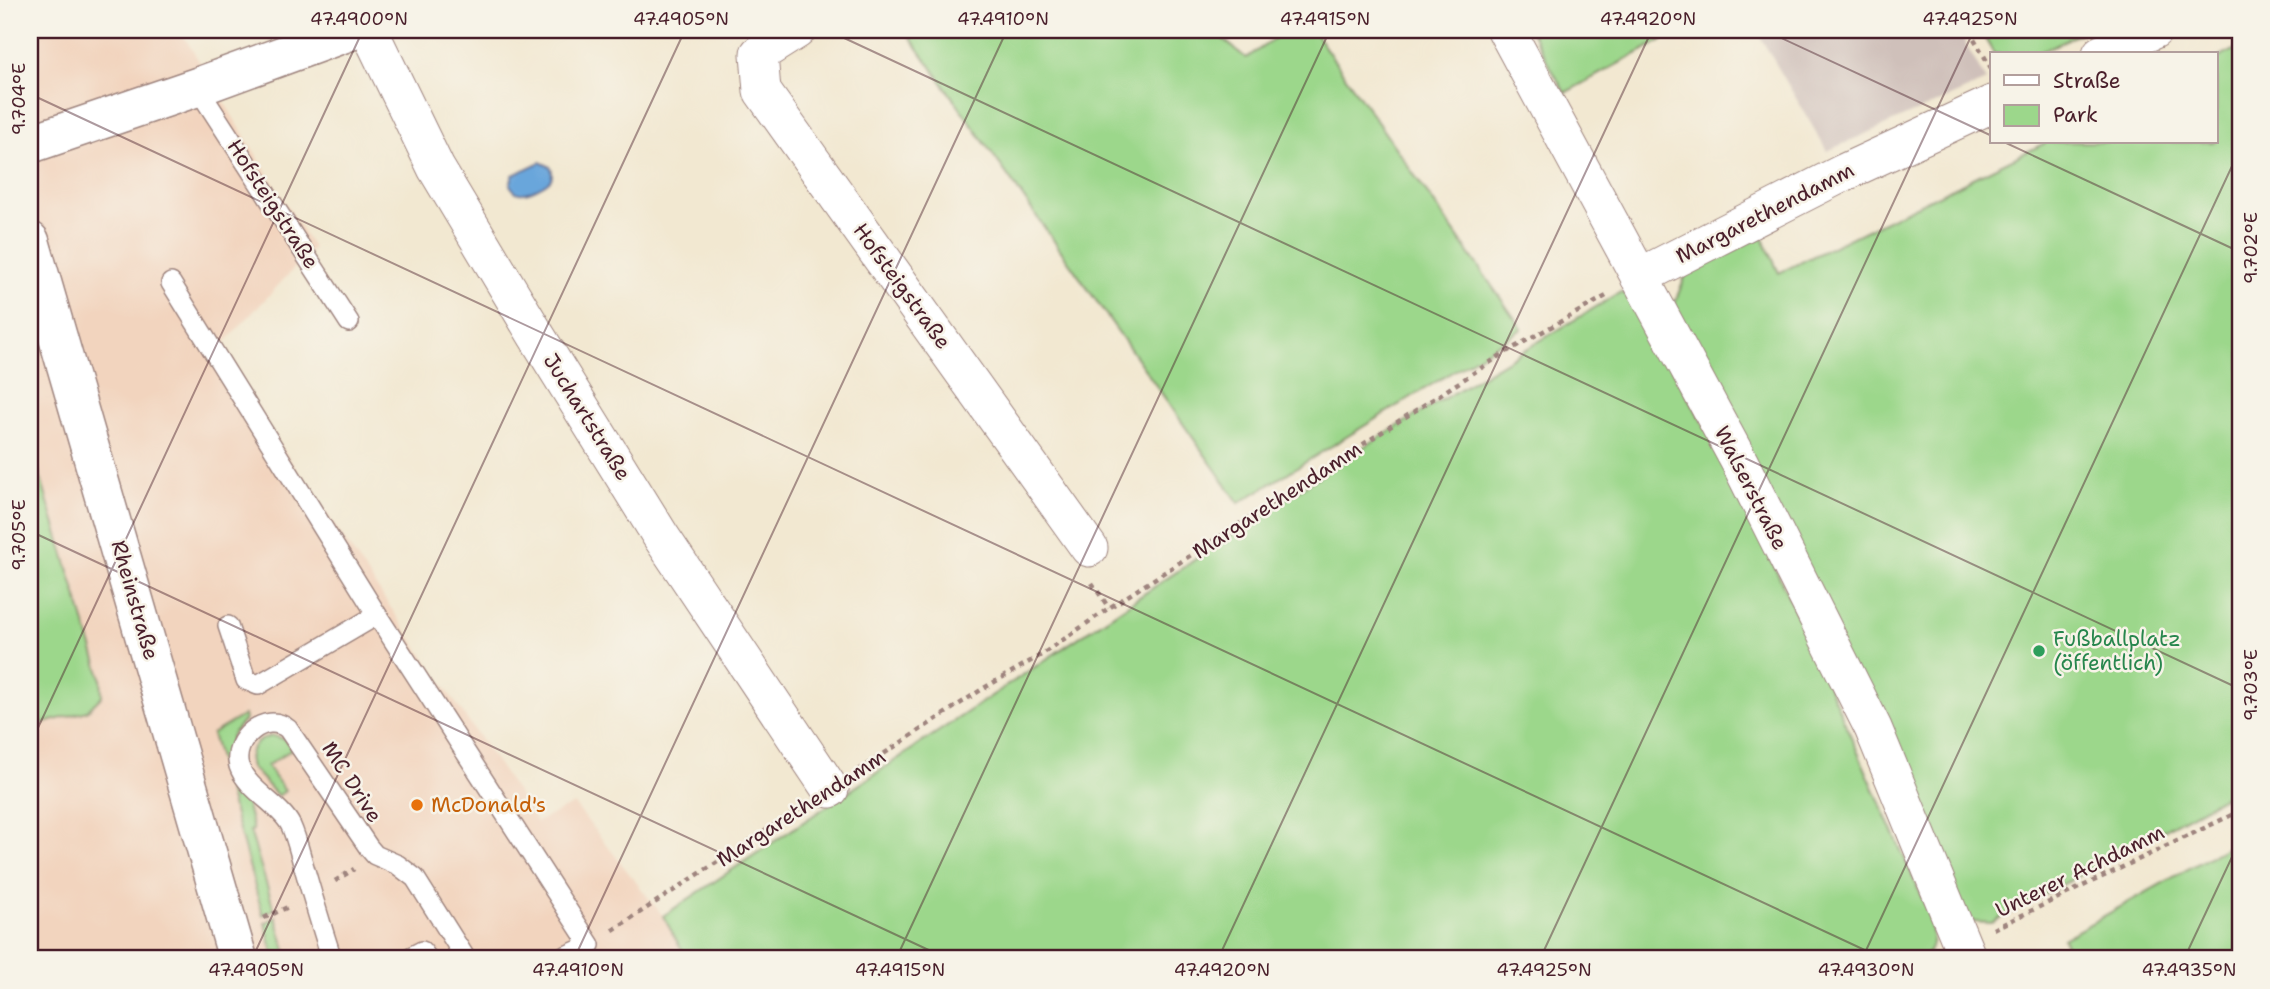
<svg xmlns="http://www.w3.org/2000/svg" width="2270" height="989" font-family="'Shantell Sans',sans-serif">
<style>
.built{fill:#f2d4be}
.industrial{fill:#cfc0ba}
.green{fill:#9cd78b;stroke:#737b5b;stroke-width:2}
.water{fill:#69a6db;stroke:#5a6283;stroke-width:2}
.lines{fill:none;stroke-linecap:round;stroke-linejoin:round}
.lane-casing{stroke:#9e847e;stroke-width:22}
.street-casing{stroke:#9e847e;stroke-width:39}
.secondary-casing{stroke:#9e847e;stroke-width:41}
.primary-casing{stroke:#9e847e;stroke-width:41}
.path{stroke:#9e847e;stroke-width:4.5;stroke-dasharray:5 5;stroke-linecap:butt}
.lane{stroke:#fff;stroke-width:19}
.street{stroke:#fff;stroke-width:37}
.secondary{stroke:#fff;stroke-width:38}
.primary{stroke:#fff;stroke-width:38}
.ticks{fill:none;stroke:#4a1f2b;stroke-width:2;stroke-opacity:0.45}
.leisure-dot{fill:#2e9e5b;stroke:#f7f3e8;stroke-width:2.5}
.food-dot{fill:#e8710a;stroke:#f7f3e8;stroke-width:2.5}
.labels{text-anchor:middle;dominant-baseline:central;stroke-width:5;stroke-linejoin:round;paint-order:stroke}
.street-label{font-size:21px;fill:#4a1f2b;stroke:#f7f3e8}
.leisure-label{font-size:21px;fill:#27864d;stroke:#f7f3e8;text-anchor:start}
.food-label{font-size:21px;fill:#c56008;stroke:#f7f3e8;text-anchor:start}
.neatline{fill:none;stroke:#4a1f2b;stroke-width:2.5}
.ticks-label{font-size:18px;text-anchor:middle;fill:#4a1f2b}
</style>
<rect width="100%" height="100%" fill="#f7f3e8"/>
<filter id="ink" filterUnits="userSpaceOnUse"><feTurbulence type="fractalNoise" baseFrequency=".0143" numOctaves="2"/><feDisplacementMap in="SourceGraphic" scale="14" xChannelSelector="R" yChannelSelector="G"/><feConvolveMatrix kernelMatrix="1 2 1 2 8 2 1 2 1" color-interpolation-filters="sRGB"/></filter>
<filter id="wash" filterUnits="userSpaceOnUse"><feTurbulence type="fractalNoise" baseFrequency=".00686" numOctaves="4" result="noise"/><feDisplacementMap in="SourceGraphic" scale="28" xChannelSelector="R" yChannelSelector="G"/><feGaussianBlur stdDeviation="1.57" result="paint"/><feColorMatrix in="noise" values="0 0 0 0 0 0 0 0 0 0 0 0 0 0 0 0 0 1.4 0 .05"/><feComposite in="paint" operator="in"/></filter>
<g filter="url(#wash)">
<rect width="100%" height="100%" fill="#f2e8d1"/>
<path class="built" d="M30,30H180L313,248L216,352L537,822L574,804L663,916L687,959H30Z"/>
<path class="industrial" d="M1756,30H1958L1986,81L1827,151Z"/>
<g class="green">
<path d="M905,30H1212L1246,58L1288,30H1313L1522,329L1239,503Z"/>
<path d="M1530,30H1680L1565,93Z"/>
<path d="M1980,30H2087L2036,54H1994Z"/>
<path d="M2240,47V788L1992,923L1973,922L1951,893L1670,315L1686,274L1759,229L1779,273L2047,142H2216V59Z"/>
<path d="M1621,292L1634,299L1732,475L1804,630L1930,916C1932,932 1937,949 1922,959H687L663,916L1357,451Z"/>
<path d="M31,446L101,677L102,696L87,711L30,727Z"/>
<path d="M244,715L245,720L232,734L227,753L230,770L243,790L253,830L250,831L274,909L263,915L212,734Z"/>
<path d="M273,736L284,739L292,749L267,766L285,791L278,796L251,767C245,751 257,738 273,736Z"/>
<path d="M2240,840V959H2072L2063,939Z"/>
<path d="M276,917L288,959H275L265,923Z"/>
</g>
<path class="water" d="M540,162L551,167C552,172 553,174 551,179C547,185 526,195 519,193C514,192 513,189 510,185L513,175Z"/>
</g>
<g filter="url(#ink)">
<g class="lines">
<g class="lane-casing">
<g id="lane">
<path d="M197,87L349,322"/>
<path d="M171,283L377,615L590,945L559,959"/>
<path d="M228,626L246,680L258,685L377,615"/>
<path d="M332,959C322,929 313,898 304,867C300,854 297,839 291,826C282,806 247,790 239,766C231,740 266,710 288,729L369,848L375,855L398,865L415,878L466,959"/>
<path d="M407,959L422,951L428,959"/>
</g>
</g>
<g class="street-casing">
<g id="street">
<path d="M369,30L436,168L536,335L660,535L830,789"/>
<path d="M797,30L759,54L762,91L1089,548"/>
<path d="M1506,30L1740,463L1873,728L1968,959"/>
<path d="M2101,54L2154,30"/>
<path d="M1639,277L1843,173L1992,104"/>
</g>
</g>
<g class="secondary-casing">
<path id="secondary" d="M30,144L197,87L353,30"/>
</g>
<g class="primary-casing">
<path id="primary" d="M30,241L238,959"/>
</g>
<g class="path">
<path d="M1969,30L1991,68"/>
<path d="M31,180L32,206"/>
<path d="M1092,583L1109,608"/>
<path d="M859,770L984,688L1041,655L1109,608L1506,352L1608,295"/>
<path d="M335,881L354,869"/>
<path d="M264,918L288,907"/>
<path d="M1993,929L2240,811"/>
<path d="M613,930L802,807"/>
<path d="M172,959L187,956"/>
</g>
<use href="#lane" class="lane"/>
<use href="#street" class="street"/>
<use href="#secondary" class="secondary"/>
<use href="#primary" class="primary"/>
</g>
</g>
<path class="ticks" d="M827,30L2240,689M1764,30L1992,136M30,54L41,30M30,94L1884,959M2004,142L2240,252M30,531L948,959M30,745L363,30M252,959L685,30M574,959L1007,30M896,959L1330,30M1218,959L1652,30M1540,959L1974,30M1862,959L2240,149M2184,959L2240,840"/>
<circle class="leisure-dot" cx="2039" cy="651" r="7"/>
<circle class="food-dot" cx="417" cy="805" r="7"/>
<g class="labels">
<g class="street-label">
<text transform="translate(273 204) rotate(57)">Hofsteigstraße</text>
<text transform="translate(1765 213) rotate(-27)">Margarethendamm</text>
<text transform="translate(902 286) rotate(54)">Hofsteigstraße</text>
<text transform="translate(587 417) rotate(58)">Juchartstraße</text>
<text transform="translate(1751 488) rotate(63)">Walserstraße</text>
<text transform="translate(1277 500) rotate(-33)">Margarethendamm</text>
<text transform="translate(135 600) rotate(74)">Rheinstraße</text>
<text transform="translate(352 782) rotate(57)">MC Drive</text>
<text transform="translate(801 808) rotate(-33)">Margarethendamm</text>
<text transform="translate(2080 871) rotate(-26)">Unterer Achdamm</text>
</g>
<g class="leisure-label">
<text x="2053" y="639">Fußballplatz<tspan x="2053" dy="24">(öffentlich)</tspan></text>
</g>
<g class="food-label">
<text x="431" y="805">McDonald's</text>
</g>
</g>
<rect width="2270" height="989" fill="none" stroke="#f7f3e8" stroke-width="77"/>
<rect x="1990" y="52" width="228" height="91" fill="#f7f3e8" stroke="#b29e9c" stroke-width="2"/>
<rect x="2004" y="75" width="35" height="10" fill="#ffffff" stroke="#b29e9c" stroke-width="2"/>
<text x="2053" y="88" font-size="21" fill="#4a1f2b">Straße</text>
<rect x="2004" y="105" width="35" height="21" fill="#9cd78b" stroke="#b29e9c" stroke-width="2"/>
<text x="2053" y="122" font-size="21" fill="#4a1f2b">Park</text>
<rect x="38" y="38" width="2194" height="912" class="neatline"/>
<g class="ticks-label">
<text x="359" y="25">47.4900°N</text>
<text x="681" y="25">47.4905°N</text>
<text x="1003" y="25">47.4910°N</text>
<text x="1325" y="25">47.4915°N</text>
<text x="1648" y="25">47.4920°N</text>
<text x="1970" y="25">47.4925°N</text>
<text transform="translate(19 99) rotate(-90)" y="6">9.704°E</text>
<text transform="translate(2251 248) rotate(-90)" y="6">9.702°E</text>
<text transform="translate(19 535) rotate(-90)" y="6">9.705°E</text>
<text transform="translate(2251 685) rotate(-90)" y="6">9.703°E</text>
<text x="256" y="976">47.4905°N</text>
<text x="578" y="976">47.4910°N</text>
<text x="900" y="976">47.4915°N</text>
<text x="1222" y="976">47.4920°N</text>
<text x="1544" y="976">47.4925°N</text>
<text x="1866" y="976">47.4930°N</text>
<text x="2189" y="976">47.4935°N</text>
</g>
</svg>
